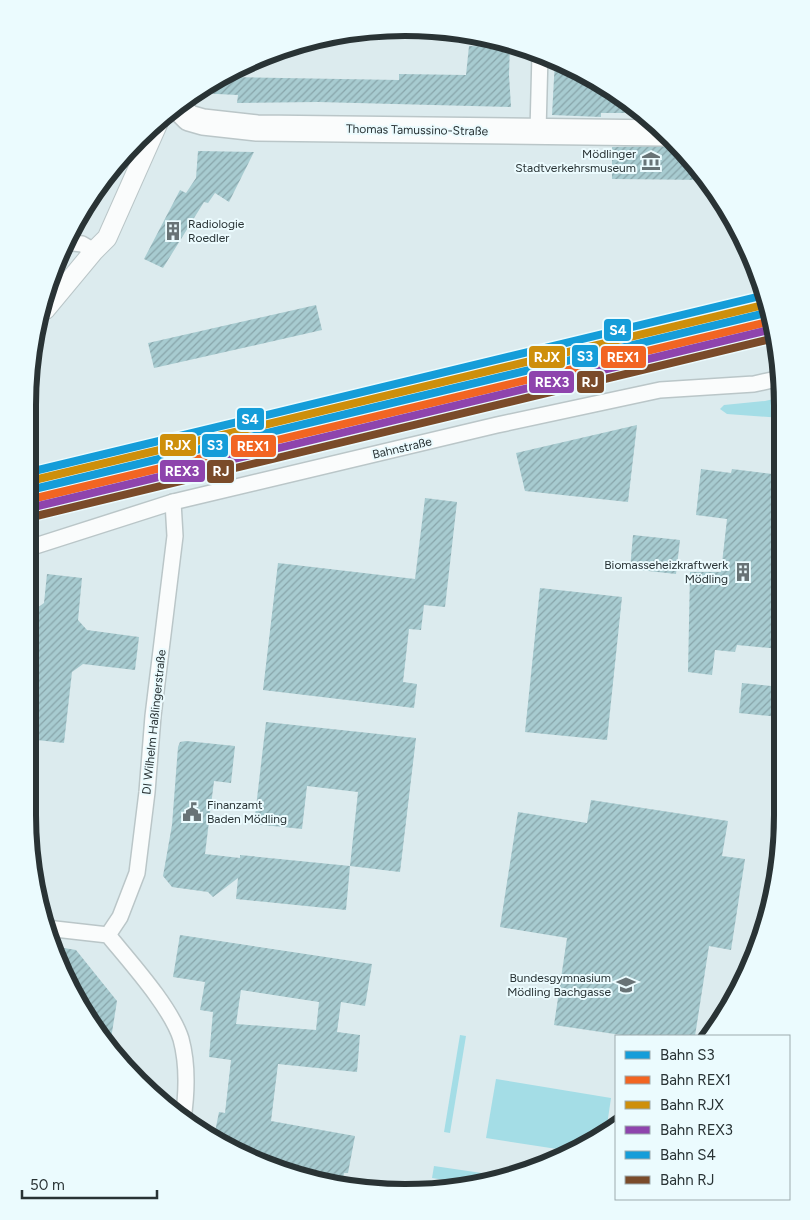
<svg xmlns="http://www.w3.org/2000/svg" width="810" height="1220" font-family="Figtree,sans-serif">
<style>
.grass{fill:#a4dde6}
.building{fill:url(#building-hatch);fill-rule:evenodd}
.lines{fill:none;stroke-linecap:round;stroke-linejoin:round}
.minor-casing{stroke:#bac6c8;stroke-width:18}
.tertiary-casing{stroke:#bac6c8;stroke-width:21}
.primary-casing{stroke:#bac6c8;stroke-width:28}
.minor{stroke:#fafcfc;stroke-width:15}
.tertiary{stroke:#fafcfc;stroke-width:19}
.primary{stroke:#fafcfc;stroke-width:25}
.rail-1-casing{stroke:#ebfbfe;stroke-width:11}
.rail-2-casing{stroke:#ebfbfe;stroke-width:11}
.rail-3-casing{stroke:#ebfbfe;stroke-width:11}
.rail-4-casing{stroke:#ebfbfe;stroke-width:11}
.rail-5-casing{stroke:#ebfbfe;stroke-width:11}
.rail-6-casing{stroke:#ebfbfe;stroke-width:11}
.rail-1{stroke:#159dd9;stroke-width:8}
.rail-2{stroke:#f26522;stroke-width:8}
.rail-3{stroke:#ce8f0b;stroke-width:8}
.rail-4{stroke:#8e44ad;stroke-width:8}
.rail-5{stroke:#159dd9;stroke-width:8}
.rail-6{stroke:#7a4b2a;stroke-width:8}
.labels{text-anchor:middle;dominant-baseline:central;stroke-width:4;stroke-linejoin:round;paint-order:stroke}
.street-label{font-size:12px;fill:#293335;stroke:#ebfbfe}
.poi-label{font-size:12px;fill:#293335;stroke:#ebfbfe;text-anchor:end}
.rim{fill:none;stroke:#293335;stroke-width:6}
.line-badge{stroke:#ebfbfe;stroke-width:2}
.badge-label{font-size:14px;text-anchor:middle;font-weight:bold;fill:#fff}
</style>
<defs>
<pattern id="building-hatch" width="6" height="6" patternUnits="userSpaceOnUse" patternTransform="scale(1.25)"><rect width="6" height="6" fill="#a7cbd0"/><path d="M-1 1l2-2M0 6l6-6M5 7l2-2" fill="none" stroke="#88a5aa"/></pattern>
</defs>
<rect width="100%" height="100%" fill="#dcebee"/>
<g class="grass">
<path d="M782,397V418L727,414L720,409L724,405L765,401Z"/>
<path d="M460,1035L466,1036L450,1133L444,1132Z"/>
<path d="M496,1079L611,1098L606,1132L593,1142L570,1151L486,1138Z"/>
<path d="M434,1166L502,1176L478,1185L432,1178Z"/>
</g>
<g class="building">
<path d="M498,41L510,44L509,75L511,107L318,102L237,103L238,95L196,93L230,72L231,77L399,80V74L466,75L469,46L497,47Z"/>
<path d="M555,60L584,74V86L606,87L643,113H601V117L552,115Z"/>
<path d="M670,146H677L707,180L612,179V147Z"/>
<path d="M198,151L254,152L229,202L215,193L208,203L204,202L163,268L144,259L180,190L186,193L196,178Z"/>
<path d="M316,305L322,330L154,368L148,343Z"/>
<path d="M637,425L628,502L525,491L516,453Z"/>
<path d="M701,469L731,473L732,469L781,475L780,649L737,645L735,652L715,650L712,675L688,672L690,572H721L727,519L696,515Z"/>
<path d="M425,498L457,502L445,607L424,605L421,630L409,629L403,682L417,684L414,708L263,690L278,563L415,579Z"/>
<path d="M633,535L680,540L676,574L630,569Z"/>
<path d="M47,574L82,578L78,620L87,630L139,637L135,670L83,664L72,672L64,743L28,739L38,659L29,658V614L44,603Z"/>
<path d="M540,588L622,597L607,740L525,732Z"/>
<path d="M742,683L780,687V717L739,713Z"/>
<path d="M266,722L416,738L400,872L350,866L358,792L307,786L302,829L254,824Z"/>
<path d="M186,741L235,746L231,783L214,781L205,854L240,858V855L350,866L346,910L236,899L238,878L213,897L208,892L172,887L163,876L172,825L178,747L180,742Z"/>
<path d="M591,800L728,821L722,856L745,859L731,950L709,946L695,1036H628L554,1025L567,938L500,927L518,812L587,823Z"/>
<path d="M180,935L372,964L365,1006L341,1002L337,1032L360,1035L357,1072L278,1064L271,1121L355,1136L348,1173H344L342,1183L313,1176V1173L261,1164L214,1137L219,1112L225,1113L231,1060L209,1057L213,1012L200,1010L205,982L173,977ZM241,990L319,1002L316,1030L236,1024Z"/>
<path d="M52,946L76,950L117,1001L110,1045L91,1025L82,1006L83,1004Z"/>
</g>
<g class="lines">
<g class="minor-casing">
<g id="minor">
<path d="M538,131L540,54"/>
<path d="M65,242L82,244L94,251"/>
<path d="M29,548L173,502L497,425L660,390L754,384L781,378"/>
<path d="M46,928L108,935C130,962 171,1007 181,1039C188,1065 187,1092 183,1119"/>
<path d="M108,935L120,917L137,873L147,792L153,716L175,536L173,502"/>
</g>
</g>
<g class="tertiary-casing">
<path id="tertiary" d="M45,310L94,251L107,238L159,121"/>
</g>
<g class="primary-casing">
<path id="primary" d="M176,105L189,118L203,122L257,128L665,133"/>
</g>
<use href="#minor" class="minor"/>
<use href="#tertiary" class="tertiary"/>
<use href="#primary" class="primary"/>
<g class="rail-1-casing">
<path id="rail-1" d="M30,490L770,312"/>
</g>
<g class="rail-2-casing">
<path id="rail-2" d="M32,499L772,321"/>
</g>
<g class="rail-3-casing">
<path id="rail-3" d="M30,481L768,304"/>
</g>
<g class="rail-4-casing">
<path id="rail-4" d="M34,507L773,329"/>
</g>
<g class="rail-5-casing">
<path id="rail-5" d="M30,472L765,295"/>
</g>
<g class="rail-6-casing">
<path id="rail-6" d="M36,516L775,338"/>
</g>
<use href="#rail-1" class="rail-1"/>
<use href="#rail-2" class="rail-2"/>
<use href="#rail-3" class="rail-3"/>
<use href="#rail-4" class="rail-4"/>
<use href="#rail-5" class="rail-5"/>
<use href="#rail-6" class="rail-6"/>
</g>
<defs>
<g id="museum-bare" transform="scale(1.5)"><path d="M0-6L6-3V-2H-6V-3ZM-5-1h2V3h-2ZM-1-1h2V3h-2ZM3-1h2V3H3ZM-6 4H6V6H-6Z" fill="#687376" stroke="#ebfbfe" stroke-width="2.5" paint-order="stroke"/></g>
<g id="building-bare" transform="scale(1.5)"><path d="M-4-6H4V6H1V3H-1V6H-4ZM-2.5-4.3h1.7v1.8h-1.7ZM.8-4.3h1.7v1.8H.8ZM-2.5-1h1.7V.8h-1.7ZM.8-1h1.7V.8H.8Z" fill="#687376" stroke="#ebfbfe" stroke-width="2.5" paint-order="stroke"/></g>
<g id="civic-bare" transform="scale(1.5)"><path d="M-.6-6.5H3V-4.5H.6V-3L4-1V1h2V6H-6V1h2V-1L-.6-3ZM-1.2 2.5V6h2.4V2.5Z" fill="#687376" stroke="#ebfbfe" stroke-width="2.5" paint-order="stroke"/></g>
<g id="school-bare" transform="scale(1.5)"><path d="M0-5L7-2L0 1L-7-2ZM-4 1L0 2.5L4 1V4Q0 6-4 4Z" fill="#687376" stroke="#ebfbfe" stroke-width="2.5" paint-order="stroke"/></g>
</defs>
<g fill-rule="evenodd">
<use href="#museum-bare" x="651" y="161"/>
<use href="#building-bare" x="173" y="231"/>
<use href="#building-bare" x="743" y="572"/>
<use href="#civic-bare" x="192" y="812"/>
<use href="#school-bare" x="626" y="985"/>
</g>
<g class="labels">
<g class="street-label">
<text transform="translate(417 130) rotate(1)">Thomas Tamussino-Straße</text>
<text transform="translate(402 448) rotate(-13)">Bahnstraße</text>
<text transform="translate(154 722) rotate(-84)">DI Wilhelm Haßlingerstraße</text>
</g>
<g class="poi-label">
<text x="636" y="154">Mödlinger<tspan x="636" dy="14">Stadtverkehrsmuseum</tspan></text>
<text x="188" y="224" text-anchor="start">Radiologie<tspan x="188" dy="14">Roedler</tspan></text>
<text x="728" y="565">Biomasseheizkraftwerk<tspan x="728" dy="14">Mödling</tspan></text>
<text x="207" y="805" text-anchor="start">Finanzamt<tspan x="207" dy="14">Baden Mödling</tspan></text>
<text x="611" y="978">Bundesgymnasium<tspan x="611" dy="14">Mödling Bachgasse</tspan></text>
</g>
</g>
<path d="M0 0H810V1220H0ZM405 36H405A369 369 0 0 1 774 405V815A369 369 0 0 1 405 1184H405A369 369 0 0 1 36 815V405A369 369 0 0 1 405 36Z" fill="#ebfbfe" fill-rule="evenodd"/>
<path class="rim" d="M405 36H405A369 369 0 0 1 774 405V815A369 369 0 0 1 405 1184H405A369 369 0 0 1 36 815V405A369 369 0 0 1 405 36Z"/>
<g class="line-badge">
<rect x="603" y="318" width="29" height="24" rx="5" fill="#159dd9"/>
<rect x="571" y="344" width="28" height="24" rx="5" fill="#159dd9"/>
<rect x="600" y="345" width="47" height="24" rx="5" fill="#f26522"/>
<rect x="528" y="345" width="38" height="24" rx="5" fill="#ce8f0b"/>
<rect x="528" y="370" width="47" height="24" rx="5" fill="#8e44ad"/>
<rect x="576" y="370" width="29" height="24" rx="5" fill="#7a4b2a"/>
<rect x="236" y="407" width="29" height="24" rx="5" fill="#159dd9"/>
<rect x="159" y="433" width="38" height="24" rx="5" fill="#ce8f0b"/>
<rect x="201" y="433" width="28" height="25" rx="5" fill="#159dd9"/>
<rect x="230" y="434" width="47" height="24" rx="5" fill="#f26522"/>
<rect x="159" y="459" width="47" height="24" rx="5" fill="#8e44ad"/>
<rect x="206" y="459" width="29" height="25" rx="5" fill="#7a4b2a"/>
</g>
<g class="badge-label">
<text x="618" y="335">S4</text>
<text x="585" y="361">S3</text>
<text x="623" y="362">REX1</text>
<text x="547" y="362">RJX</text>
<text x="552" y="387">REX3</text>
<text x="590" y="387">RJ</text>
<text x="250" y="424">S4</text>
<text x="178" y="450">RJX</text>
<text x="215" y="450">S3</text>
<text x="253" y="451">REX1</text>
<text x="182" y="476">REX3</text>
<text x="221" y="476">RJ</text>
</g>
<rect x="615" y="1035" width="175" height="165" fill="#ebfbfe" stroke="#9dabae"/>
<rect x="625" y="1051" width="25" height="8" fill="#159dd9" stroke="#9dabae"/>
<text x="660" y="1060" font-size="15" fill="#293335">Bahn S3</text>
<rect x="625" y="1076" width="25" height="8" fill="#f26522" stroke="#9dabae"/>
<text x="660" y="1085" font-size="15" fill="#293335">Bahn REX1</text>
<rect x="625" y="1101" width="25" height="8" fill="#ce8f0b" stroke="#9dabae"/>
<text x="660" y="1110" font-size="15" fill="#293335">Bahn RJX</text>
<rect x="625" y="1126" width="25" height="8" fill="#8e44ad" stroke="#9dabae"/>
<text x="660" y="1135" font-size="15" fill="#293335">Bahn REX3</text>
<rect x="625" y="1151" width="25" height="8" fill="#159dd9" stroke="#9dabae"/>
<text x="660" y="1160" font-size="15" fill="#293335">Bahn S4</text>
<rect x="625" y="1176" width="25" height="8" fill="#7a4b2a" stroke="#9dabae"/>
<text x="660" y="1185" font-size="15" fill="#293335">Bahn RJ</text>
<path d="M22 1190v8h135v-8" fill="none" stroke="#293335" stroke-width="2.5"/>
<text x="30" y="1190" font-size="15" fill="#293335" stroke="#ebfbfe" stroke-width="4" paint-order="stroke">50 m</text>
</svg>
